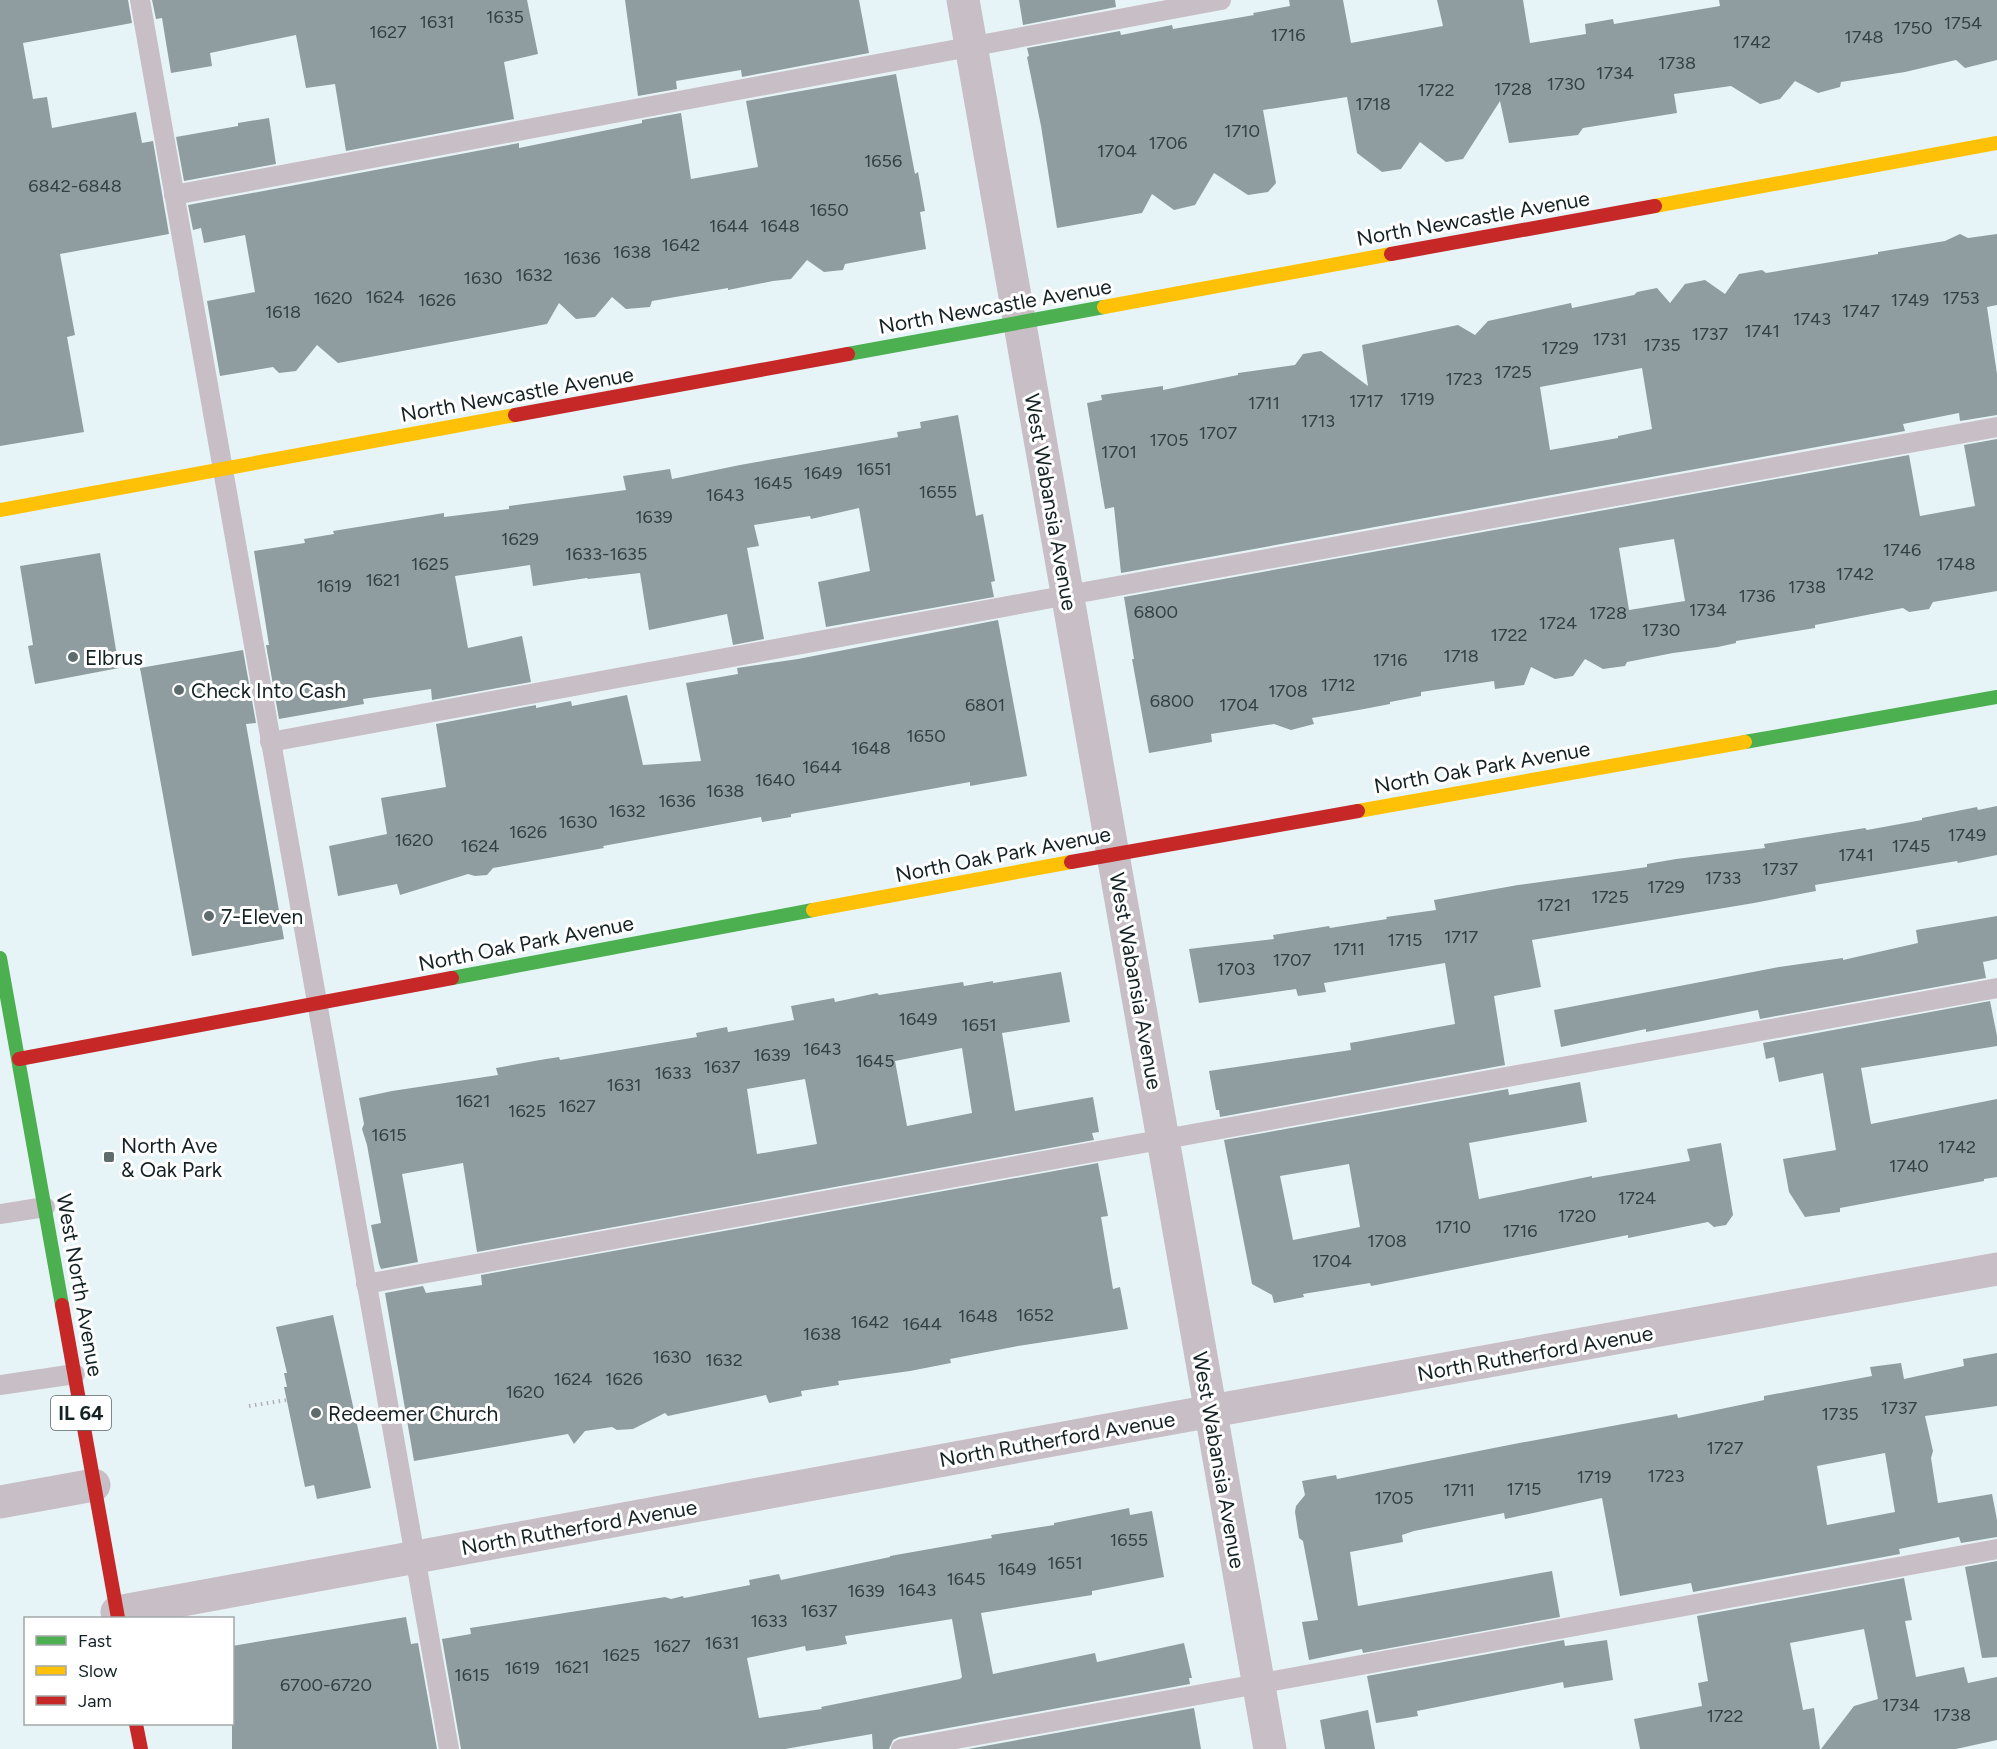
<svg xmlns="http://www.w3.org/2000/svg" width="1997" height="1749" font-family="Figtree,sans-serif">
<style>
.building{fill:#909da0;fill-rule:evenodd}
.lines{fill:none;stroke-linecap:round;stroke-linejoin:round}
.path{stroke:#b2b0b6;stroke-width:4;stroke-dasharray:1.5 4.5;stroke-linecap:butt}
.lane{stroke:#c8bec6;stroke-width:20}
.street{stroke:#c8bec6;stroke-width:33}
.fast{stroke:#4caf50;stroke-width:14}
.slow{stroke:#ffc107;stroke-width:14}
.jam{stroke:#c62828;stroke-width:14}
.poi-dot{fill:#5e6c6e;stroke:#fff;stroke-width:2}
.labels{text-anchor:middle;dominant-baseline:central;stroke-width:6;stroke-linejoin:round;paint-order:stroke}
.number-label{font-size:18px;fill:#334144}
.shield{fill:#fff;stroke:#5a6466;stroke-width:1.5}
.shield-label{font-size:20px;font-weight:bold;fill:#142225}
.street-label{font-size:21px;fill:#142225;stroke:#fff}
.poi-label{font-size:21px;fill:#142225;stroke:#fff;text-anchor:start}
</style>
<rect width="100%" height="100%" fill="#e7f4f7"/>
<g class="building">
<path d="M0,0H128L132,23L23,43L33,99L47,97L52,128L136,112L142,143L153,141L169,234L60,254L75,335L67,337L84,432L0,446Z"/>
<path d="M152,0H527L538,54L504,62L514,119L346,151L335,84L306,88L296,35L210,53L212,66L171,73L162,18L156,19Z"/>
<path d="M625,0H859L869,53L742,77L741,70L676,81L677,89L638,96Z"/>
<path d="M1019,0H1115L1116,7L1023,25Z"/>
<path d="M1289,0H1343L1351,43L1443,26L1437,0H1523L1530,43L1586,34L1585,24L1613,19L1614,24L1720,6L1719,0H1997V60L1965,68L1956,60L1905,72L1841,82L1840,87L1818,93L1795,81L1780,99L1760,104L1731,86L1674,94L1677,113L1583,128L1578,135L1509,143L1500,101L1463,159L1446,162L1420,142L1401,169L1382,172L1357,153L1347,97L1263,110L1276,183L1268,192L1248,195L1214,173L1195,205L1174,210L1152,194L1142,213L1057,228L1041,126L1027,57L1029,56L1027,48L1120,31L1121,35L1172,25L1173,29L1254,15L1253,13L1290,6Z"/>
<path d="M896,74L915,174L918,172L925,211L920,212L926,249L845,264L843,270L824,272L807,260L791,279L773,281L728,290V288L652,301L650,307L626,309L612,297L595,317L576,319L559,303L547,324L338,363L317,345L296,371L279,373L273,367L220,376L207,301L255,292L245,235L204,243L201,228L193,230L188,205L519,143V148L642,123V120L681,113L691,179L758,167L746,101Z"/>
<path d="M269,118L276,164L184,181L176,137L238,126V123Z"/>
<path d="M1960,234L1968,238L1997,234V305L1987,307L1997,374V415L1960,421L1959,413L1903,424L1905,431L1121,573L1114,507L1105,509L1087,403L1102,400L1101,395L1163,386V390L1238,375V373L1295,365L1303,354L1321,351L1368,386L1362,345L1458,325L1475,335L1488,321L1571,303L1572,308L1634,295L1637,292L1657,288L1670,303L1685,284L1705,280L1725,294L1739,274L1762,270L1766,273L1878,254V252L1945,241ZM1642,368L1652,429L1618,436V438L1550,450L1540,387Z"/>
<path d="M958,415L976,516L983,514L995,581L991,582L994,597L826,627L818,582L870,571L859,508L811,519L810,516L754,525L759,546L747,548L764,639L733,645L727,614L649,630L640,573L588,579L587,578L533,586L530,565L455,576L468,648L522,636L531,682L432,700L431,689L363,699L364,704L279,719L266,645H269L254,551L305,543L304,539L334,534L333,531L444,513V517L509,509V506L626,490L623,476L670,469L672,479L740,465L898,437L897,432L921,428L920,422Z"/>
<path d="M1997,439V591L1933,602L1929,609L1909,612L1903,608L1815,625V628L1736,641V643L1718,647L1673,653L1627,662L1625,666L1603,669L1585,659L1573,676L1555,679L1531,667L1524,685L1495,689L1494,681L1421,692V696L1390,702V704L1364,709L1312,718L1314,724L1291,730L1274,724L1211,734L1212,742L1149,753L1132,659H1134L1124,597L1909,455L1920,516L1975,506L1964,445ZM1674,539L1685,601L1629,610L1619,548Z"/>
<path d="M100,553L119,668L35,684L28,646L33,645L20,566Z"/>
<path d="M998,620L1027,776L970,786V782L791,814V817L762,822L761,817L603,846L604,848L493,868L487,875L475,876L468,874L400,895L397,884L338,896L329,846L387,834L381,798L446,787L436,724L536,705V708L571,701L572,706L627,695L643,765L701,761L686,683L738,674L737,668L798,659Z"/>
<path d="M243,650L256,723L246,724L284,939L192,956L140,668Z"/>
<path d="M1997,806V855L1958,863L1957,861L1815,885L1816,891L1754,903L1532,940L1541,987L1494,996L1505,1065L1220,1117L1219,1110H1216L1209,1071L1351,1050L1350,1043L1455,1024L1445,963L1324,983L1326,992L1298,996L1296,989L1199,1003L1189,949L1274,939L1273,935L1329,926L1330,928L1387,919L1386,917L1436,910L1434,900L1518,885L1620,871L1647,867V864L1676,859L1765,848L1764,844L1865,828L1867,830L1922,820V818L1977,807L1978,810Z"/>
<path d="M1997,916V959L1983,962L1986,978L1760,1019L1758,1010L1646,1032V1029L1561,1047L1554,1010L1779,967L1843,958V960L1918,943L1916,930Z"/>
<path d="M1061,972L1070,1022L1002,1033L1015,1111L1093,1097L1099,1132L1092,1133L1094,1140L477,1252L463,1163L402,1174L418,1262L381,1269L379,1264L371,1225L381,1223L367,1145L362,1129L364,1124L359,1098L392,1091L498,1075L496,1068L540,1060L559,1057L560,1060L697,1037L696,1033L727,1027L728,1032L794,1020L791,1006L834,998L835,1002L877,993L879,995L963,982L964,986L993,981V983ZM962,1048L972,1113L907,1126L895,1061ZM805,1079L817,1144L757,1154L747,1089Z"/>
<path d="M1990,1001L1997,1036V1046L1861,1068L1871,1124L1997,1099V1177L1984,1179V1181L1840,1208V1212L1805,1217L1789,1192L1783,1159L1836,1150L1823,1073L1779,1082L1774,1057L1766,1059L1763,1043Z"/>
<path d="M1580,1082L1587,1122L1469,1143L1479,1199L1592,1176V1178L1690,1161L1687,1149L1721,1143L1733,1215L1726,1225L1714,1227L1708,1222L1628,1238V1235L1371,1286L1370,1283L1303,1294L1304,1297L1274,1303L1272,1295L1252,1284L1224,1140L1508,1089L1509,1095ZM1349,1164L1360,1227L1293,1240L1280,1176Z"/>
<path d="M1098,1163L1108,1216L1101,1217L1113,1289L1120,1287L1128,1329L1018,1346L950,1359L951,1363L910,1371L838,1381L839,1385L801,1391L802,1396L769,1403L766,1395L668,1416L665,1413L633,1429L617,1430L612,1427L585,1431L574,1444L568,1434L414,1461L385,1293L423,1286L426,1293L482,1285L481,1275Z"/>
<path d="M333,1315L371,1488L317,1499L314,1485L305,1487L284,1387H287L284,1373H287L276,1327Z"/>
<path d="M1997,1353V1406L1925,1416L1933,1451L1931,1458L1938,1503L1992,1494L1997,1520V1537L1961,1543L1959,1537L1899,1549L1900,1554L1693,1592L1691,1583L1620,1596L1602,1498L1505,1519L1504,1513L1414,1531L1402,1535L1403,1542L1350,1552L1358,1606L1552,1571L1560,1617L1363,1653L1362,1649L1309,1660L1302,1622L1318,1620L1303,1541L1299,1538L1295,1512L1296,1506L1305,1495L1302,1481L1336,1475L1337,1479L1509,1445L1677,1414L1678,1418L1764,1400V1396L1872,1376L1870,1367L1901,1363L1904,1379L1964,1366L1963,1359ZM1885,1453L1895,1512L1827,1525L1817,1466Z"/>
<path d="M1129,1508L1130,1515L1152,1511L1164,1577L1092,1591V1595L981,1613L993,1674L1095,1653L1097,1662L1184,1643L1192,1678H1189L1190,1684L899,1737L893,1740L889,1749H873L872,1734L785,1749H461L442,1639L471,1634L470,1628L665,1597L671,1599L683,1596L684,1598L750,1585L749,1580L779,1574L781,1580L890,1557V1556L992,1538L991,1535L1054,1525V1523ZM952,1619L962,1677L960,1679L821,1707L822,1709L759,1718L747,1658L805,1646L806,1651L837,1646L847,1644L845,1636Z"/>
<path d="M1997,1561V1657L1982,1658L1965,1567Z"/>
<path d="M1904,1578L1912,1620L1905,1621L1916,1677L1964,1667L1968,1683L1997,1677V1740L1956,1749H1821L1854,1706L1878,1699L1864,1629L1790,1643L1803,1710L1814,1708L1820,1749H1640L1634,1719L1702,1706L1698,1683L1708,1681L1697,1616Z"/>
<path d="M406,1617L411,1644L418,1643L437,1749H232V1646Z"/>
<path d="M1564,1640L1565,1646L1607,1640L1613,1680L1564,1688L1563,1682L1417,1711L1418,1716L1376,1723L1367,1676Z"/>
<path d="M1194,1708L1201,1749H968Z"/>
<path d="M1368,1710L1375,1749H1325L1320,1720Z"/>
</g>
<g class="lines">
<path class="path" d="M249,1406L287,1400"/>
<g class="lane">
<path d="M140,0L449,1749"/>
<path d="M174,195L1221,0"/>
<path d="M270,742L1068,595L1997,427"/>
<path d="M0,1214L45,1207"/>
<path d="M366,1284L1997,988"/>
<path d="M0,1385L75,1374"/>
<path d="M901,1749L1997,1549"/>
</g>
<g class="street">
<path d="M963,0L1270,1749"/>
<path d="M0,1502L94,1485"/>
<path d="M117,1612L1162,1420L1997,1269"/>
</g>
<g class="fast">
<path d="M848,354L1104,307"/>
<path d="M1745,742L1997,697"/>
<path d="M0,958L62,1305"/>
<path d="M452,978L813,910"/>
</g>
<g class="slow">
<path d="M1655,206L1997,143"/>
<path d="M1104,307L1391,254"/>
<path d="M0,510L515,415"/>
<path d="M1358,811L1745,742"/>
<path d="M813,910L1071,862"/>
</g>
<g class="jam">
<path d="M1391,254L1655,206"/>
<path d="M515,415L848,354"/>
<path d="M1071,862L1358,811"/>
<path d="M19,1059L452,978"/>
<path d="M62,1305L118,1618"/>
<path d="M136,1724L141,1749"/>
</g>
</g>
<g class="poi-dot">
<circle cx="73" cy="657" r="6"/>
<circle cx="179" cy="690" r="6"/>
<circle cx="209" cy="916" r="6"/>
<rect x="103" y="1151" width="12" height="12" rx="3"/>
<circle cx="316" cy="1413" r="6"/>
</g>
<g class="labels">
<g class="number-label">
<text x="505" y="17">1635</text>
<text x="437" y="22">1631</text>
<text x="1963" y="23">1754</text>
<text x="1913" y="28">1750</text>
<text x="388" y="32">1627</text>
<text x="1288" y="35">1716</text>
<text x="1864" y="37">1748</text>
<text x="1752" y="42">1742</text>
<text x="1677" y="63">1738</text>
<text x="1615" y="73">1734</text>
<text x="1566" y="84">1730</text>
<text x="1513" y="89">1728</text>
<text x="1436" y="90">1722</text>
<text x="1373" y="104">1718</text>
<text x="1242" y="131">1710</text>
<text x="1168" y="143">1706</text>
<text x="1117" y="151">1704</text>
<text x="883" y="161">1656</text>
<text x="75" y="186">6842-6848</text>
<text x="829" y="210">1650</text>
<text x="729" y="226">1644</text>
<text x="780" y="226">1648</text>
<text x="681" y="245">1642</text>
<text x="632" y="252">1638</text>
<text x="582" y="258">1636</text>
<text x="534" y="275">1632</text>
<text x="483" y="278">1630</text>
<text x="385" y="297">1624</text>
<text x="333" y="298">1620</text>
<text x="1961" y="298">1753</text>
<text x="437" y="300">1626</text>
<text x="1910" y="300">1749</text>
<text x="1861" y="311">1747</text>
<text x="283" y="312">1618</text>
<text x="1812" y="319">1743</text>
<text x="1762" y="331">1741</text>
<text x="1710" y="334">1737</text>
<text x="1610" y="339">1731</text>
<text x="1662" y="345">1735</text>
<text x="1560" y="348">1729</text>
<text x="1513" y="372">1725</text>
<text x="1464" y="379">1723</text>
<text x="1417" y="399">1719</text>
<text x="1366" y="401">1717</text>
<text x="1264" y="403">1711</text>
<text x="1318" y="421">1713</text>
<text x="1218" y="433">1707</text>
<text x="1169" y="440">1705</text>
<text x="1119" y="452">1701</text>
<text x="874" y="469">1651</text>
<text x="823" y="473">1649</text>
<text x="773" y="483">1645</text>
<text x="938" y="492">1655</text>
<text x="725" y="495">1643</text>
<text x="654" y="517">1639</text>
<text x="520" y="539">1629</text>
<text x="1902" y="550">1746</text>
<text x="606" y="554">1633-1635</text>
<text x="430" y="564">1625</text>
<text x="1956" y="564">1748</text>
<text x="1855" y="574">1742</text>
<text x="383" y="580">1621</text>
<text x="334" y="586">1619</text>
<text x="1807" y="587">1738</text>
<text x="1757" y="596">1736</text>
<text x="1708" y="610">1734</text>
<text x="1156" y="612">6800</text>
<text x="1608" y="613">1728</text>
<text x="1558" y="623">1724</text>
<text x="1661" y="630">1730</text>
<text x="1509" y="635">1722</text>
<text x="1461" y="656">1718</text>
<text x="1390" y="660">1716</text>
<text x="1338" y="685">1712</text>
<text x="1288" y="691">1708</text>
<text x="1172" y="701">6800</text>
<text x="985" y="705">6801</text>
<text x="1239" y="705">1704</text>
<text x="926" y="736">1650</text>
<text x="871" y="748">1648</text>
<text x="822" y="767">1644</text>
<text x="775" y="780">1640</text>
<text x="725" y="791">1638</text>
<text x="677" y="801">1636</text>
<text x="627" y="811">1632</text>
<text x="578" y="822">1630</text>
<text x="528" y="832">1626</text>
<text x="1967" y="835">1749</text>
<text x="414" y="840">1620</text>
<text x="480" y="846">1624</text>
<text x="1911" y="846">1745</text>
<text x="1856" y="855">1741</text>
<text x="1780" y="869">1737</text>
<text x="1723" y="878">1733</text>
<text x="1666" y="887">1729</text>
<text x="1610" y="897">1725</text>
<text x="1554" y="905">1721</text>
<text x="1461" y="937">1717</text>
<text x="1405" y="940">1715</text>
<text x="1349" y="949">1711</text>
<text x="1292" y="960">1707</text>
<text x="1236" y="969">1703</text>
<text x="918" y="1019">1649</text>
<text x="979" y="1025">1651</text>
<text x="822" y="1049">1643</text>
<text x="772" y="1055">1639</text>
<text x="875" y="1061">1645</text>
<text x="722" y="1067">1637</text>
<text x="673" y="1073">1633</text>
<text x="624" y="1085">1631</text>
<text x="473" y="1101">1621</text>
<text x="577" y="1106">1627</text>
<text x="527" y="1111">1625</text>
<text x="389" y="1135">1615</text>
<text x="1957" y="1147">1742</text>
<text x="1909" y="1166">1740</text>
<text x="1637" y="1198">1724</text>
<text x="1577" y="1216">1720</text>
<text x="1453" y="1227">1710</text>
<text x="1520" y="1231">1716</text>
<text x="1387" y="1241">1708</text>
<text x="1332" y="1261">1704</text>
<text x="1035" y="1315">1652</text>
<text x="978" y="1316">1648</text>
<text x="870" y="1322">1642</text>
<text x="922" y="1324">1644</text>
<text x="822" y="1334">1638</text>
<text x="672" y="1357">1630</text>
<text x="724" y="1360">1632</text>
<text x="573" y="1379">1624</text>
<text x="624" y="1379">1626</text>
<text x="525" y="1392">1620</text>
<text x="1899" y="1408">1737</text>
<text x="1840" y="1414">1735</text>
<text x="1725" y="1448">1727</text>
<text x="1666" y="1476">1723</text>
<text x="1594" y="1477">1719</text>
<text x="1524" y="1489">1715</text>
<text x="1459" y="1490">1711</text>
<text x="1394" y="1498">1705</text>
<text x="1129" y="1540">1655</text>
<text x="1065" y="1563">1651</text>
<text x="1017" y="1569">1649</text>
<text x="966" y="1579">1645</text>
<text x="917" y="1590">1643</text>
<text x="866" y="1591">1639</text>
<text x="819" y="1611">1637</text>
<text x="769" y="1621">1633</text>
<text x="722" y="1643">1631</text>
<text x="672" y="1646">1627</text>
<text x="621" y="1655">1625</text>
<text x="572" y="1667">1621</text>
<text x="522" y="1668">1619</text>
<text x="472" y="1675">1615</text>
<text x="326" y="1685">6700-6720</text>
<text x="1901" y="1705">1734</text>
<text x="1952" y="1715">1738</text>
<text x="1725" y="1716">1722</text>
</g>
<rect class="shield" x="51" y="1396" width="60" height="34" rx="4.5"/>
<g class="shield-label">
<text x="81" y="1413">IL 64</text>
</g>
<g class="street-label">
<text transform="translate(1473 218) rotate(-10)">North Newcastle Avenue</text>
<text transform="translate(995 306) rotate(-10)">North Newcastle Avenue</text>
<text transform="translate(517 394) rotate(-10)">North Newcastle Avenue</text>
<text transform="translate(1051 502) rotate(80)">West Wabansia Avenue</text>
<text transform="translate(1482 767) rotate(-10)">North Oak Park Avenue</text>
<text transform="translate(1003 854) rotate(-11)">North Oak Park Avenue</text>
<text transform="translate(526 943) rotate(-11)">North Oak Park Avenue</text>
<text transform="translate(1136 981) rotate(80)">West Wabansia Avenue</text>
<text transform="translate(80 1285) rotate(80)">West North Avenue</text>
<text transform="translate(1535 1353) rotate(-10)">North Rutherford Avenue</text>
<text transform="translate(1057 1439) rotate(-10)">North Rutherford Avenue</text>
<text transform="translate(1219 1460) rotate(80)">West Wabansia Avenue</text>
<text transform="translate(579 1527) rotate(-10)">North Rutherford Avenue</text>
</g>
<g class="poi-label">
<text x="85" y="657">Elbrus</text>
<text x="191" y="690">Check Into Cash</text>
<text x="221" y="916">7-Eleven</text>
<text x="121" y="1145">North Ave<tspan x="121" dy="24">&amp; Oak Park</tspan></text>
<text x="328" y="1413">Redeemer Church</text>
</g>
</g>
<rect x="24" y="1617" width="210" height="108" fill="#ffffff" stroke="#a1a7a8" stroke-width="1.5"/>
<rect x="36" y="1636" width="30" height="9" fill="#4caf50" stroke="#a1a7a8" stroke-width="1.5"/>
<text x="78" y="1647" font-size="18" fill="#142225">Fast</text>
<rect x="36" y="1666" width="30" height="9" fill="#ffc107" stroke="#a1a7a8" stroke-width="1.5"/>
<text x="78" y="1677" font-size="18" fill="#142225">Slow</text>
<rect x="36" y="1696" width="30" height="9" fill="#c62828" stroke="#a1a7a8" stroke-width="1.5"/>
<text x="78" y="1707" font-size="18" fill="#142225">Jam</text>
</svg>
